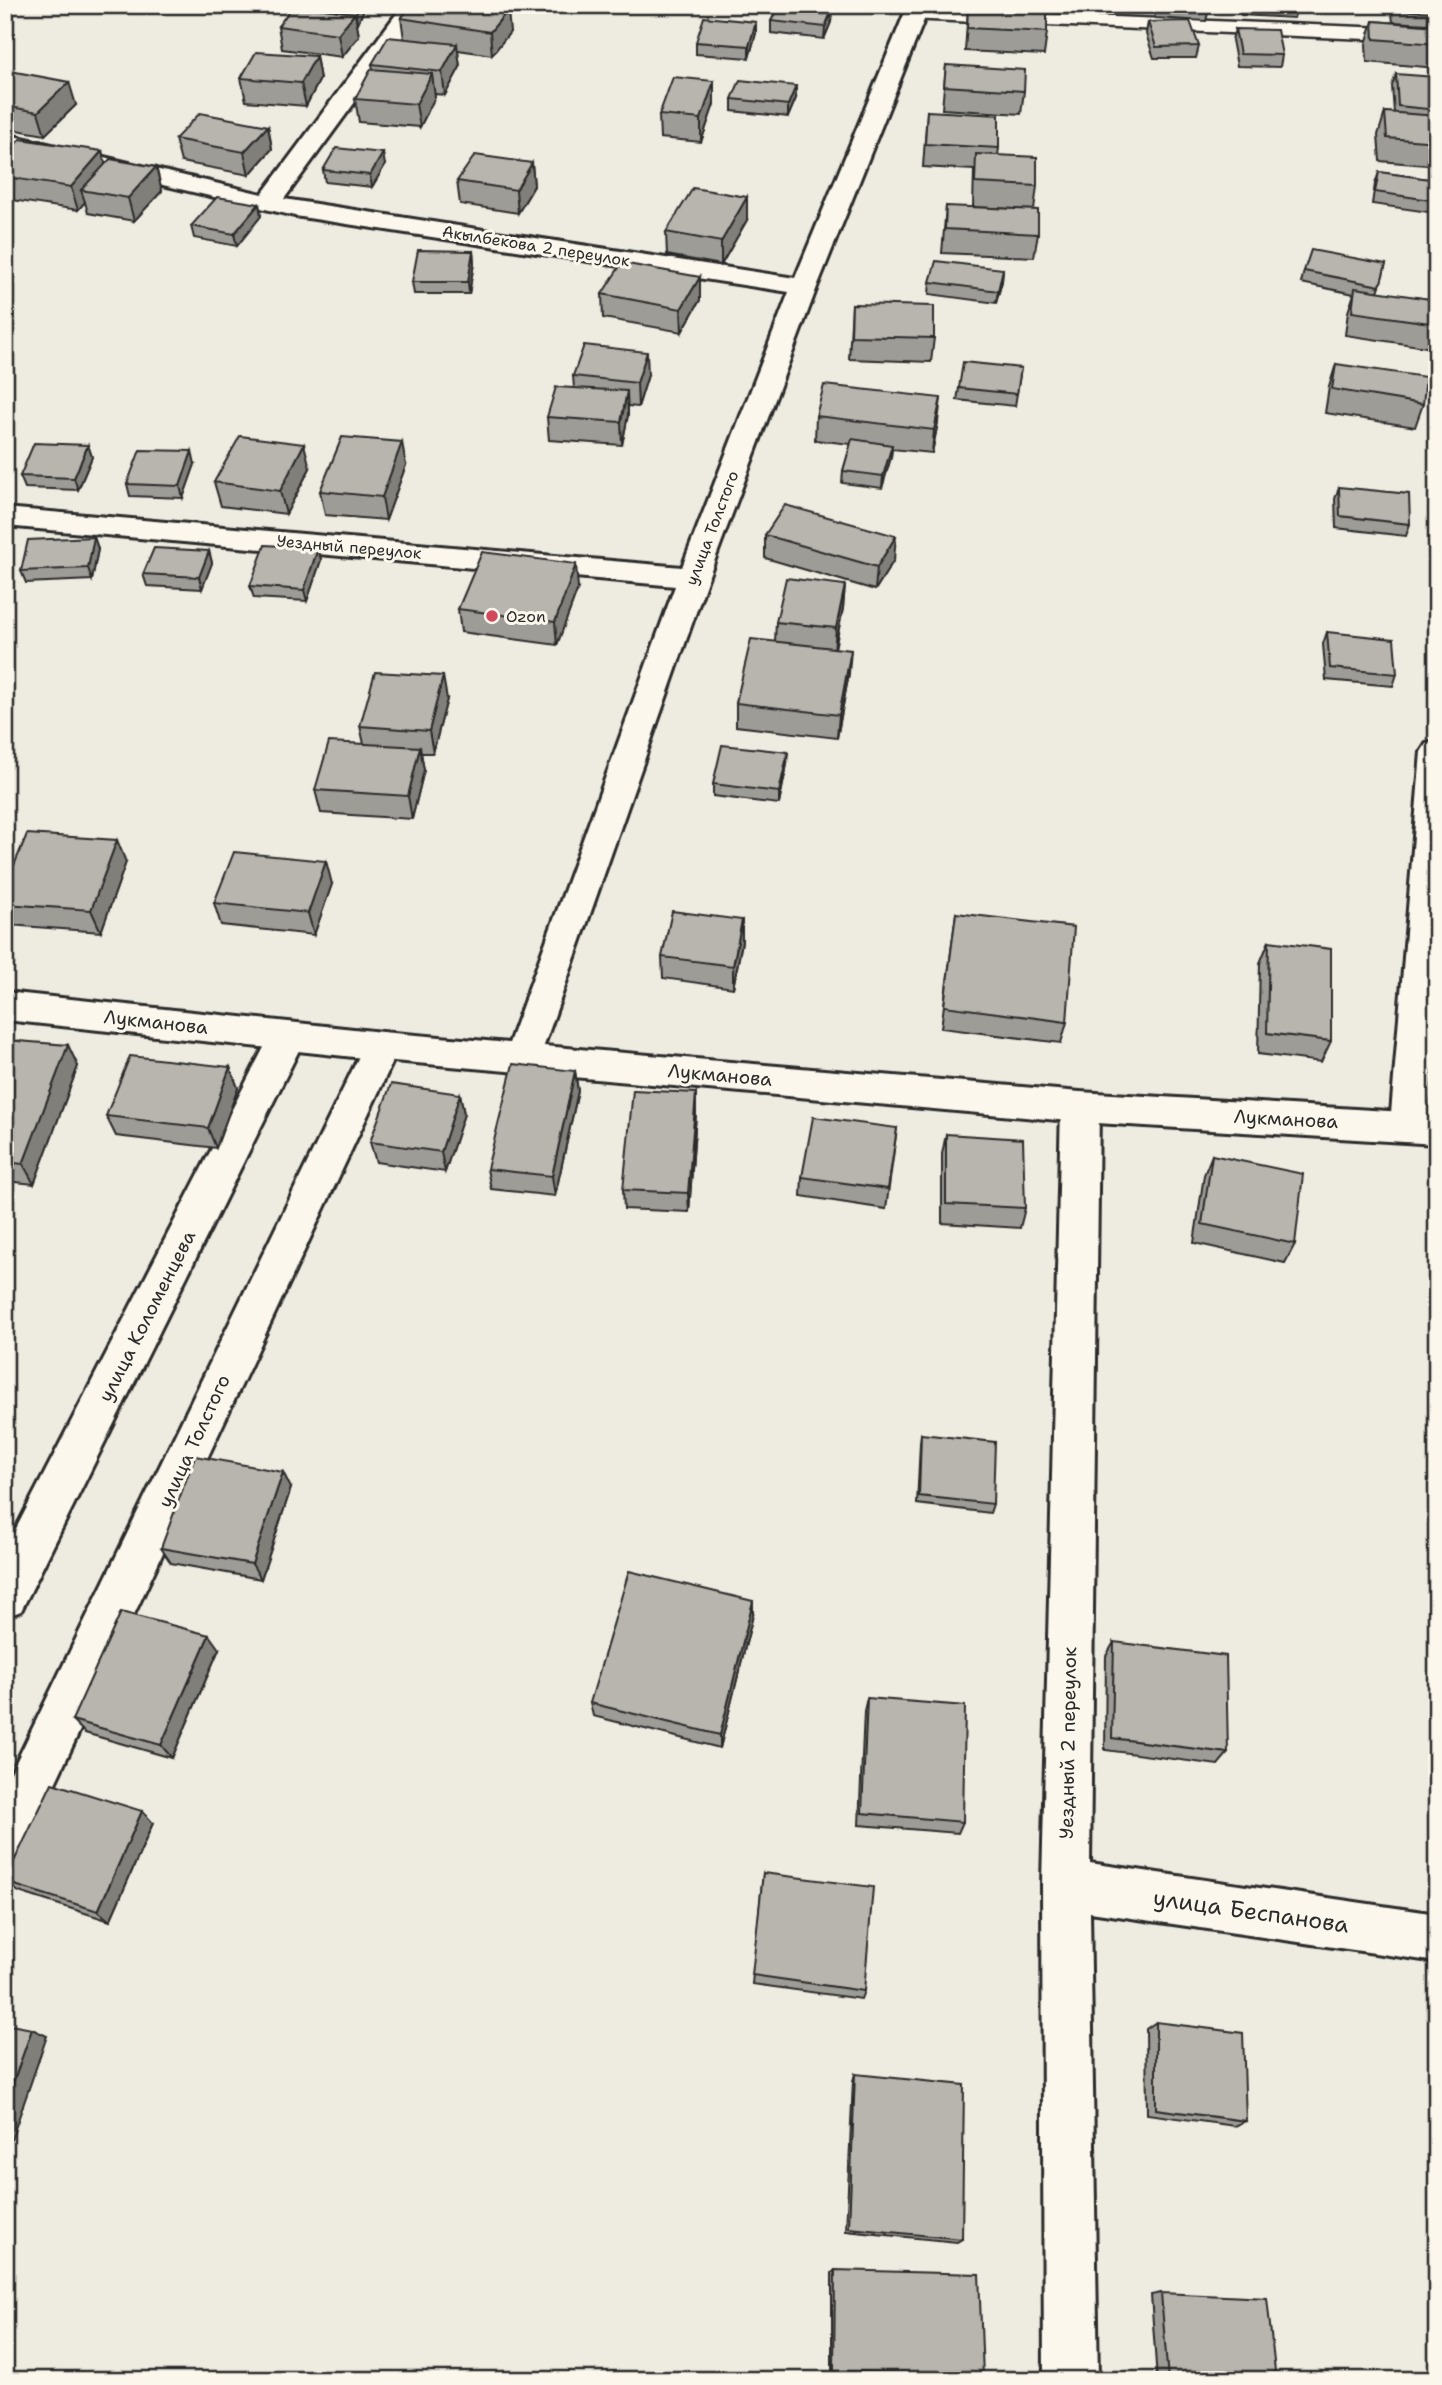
<svg xmlns="http://www.w3.org/2000/svg" width="1442" height="2385" font-family="'Shantell Sans',sans-serif">
<style>
.lines{fill:none;stroke-linecap:round;stroke-linejoin:round}
.service-casing{stroke:#2b2b2b;stroke-width:5}
.minor-casing{stroke:#2b2b2b;stroke-width:6}
.tertiary-casing{stroke:#2b2b2b;stroke-width:6}
.service{fill:#fbf7ec;fill-rule:evenodd}
.minor{fill:#fbf7ec;fill-rule:evenodd}
.tertiary{fill:#fbf7ec;fill-rule:evenodd}
.wall{fill:#9e9c96;stroke:#2b2b2b;stroke-width:2}
.shaded-wall{fill:#817f7a;stroke:#2b2b2b;stroke-width:2}
.building{fill:#b8b5ae;stroke:#2b2b2b;stroke-width:2}
.poi-dot{fill:#d1495b;stroke:#fbf7ec;stroke-width:2.5}
.labels{text-anchor:middle;dominant-baseline:central;stroke-width:6;stroke-linejoin:round;paint-order:stroke}
.far-street-label{font-size:16px;fill:#2b2b2b;stroke:#fbf7ec}
.far-poi-label{font-size:16px;fill:#2b2b2b;stroke:#fbf7ec;text-anchor:start}
.street-label{font-size:19px;fill:#2b2b2b;stroke:#fbf7ec}
.near-street-label{font-size:23px;fill:#2b2b2b;stroke:#fbf7ec}
</style>
<rect width="100%" height="100%" fill="#eeebe0"/>
<filter id="ink" filterUnits="userSpaceOnUse"><feTurbulence type="fractalNoise" baseFrequency=".0143" numOctaves="2"/><feDisplacementMap in="SourceGraphic" scale="14" xChannelSelector="R" yChannelSelector="G"/><feConvolveMatrix kernelMatrix="1 2 1 2 8 2 1 2 1" color-interpolation-filters="sRGB"/></filter>
<g filter="url(#ink)">
<g class="lines">
<g class="service-casing">
<path id="service" d="M915,9L1437,30V42L908,19L905,15L908,11Z"/>
</g>
<g class="minor-casing">
<g id="minor">
<path d="M403,5H426L284,199L795,278L908,5H930L817,287L708,578L540,1057L535,1067L522,1072L509,1067L504,1057L675,586L5,526V508L682,567L789,292L295,216L5,148V134L262,194Z"/>
<path d="M1437,741V994L1428,1126L1422,1137L1409,1141L1396,1137L1390,1126L1421,752L1426,744Z"/>
<path d="M288,1022L301,1026L306,1036L21,1611L5,1617V1550L275,1026Z"/>
<path d="M382,1032L395,1036L400,1046L22,1854L5,1861V1785L364,1046L369,1036Z"/>
<path d="M1080,1092L1093,1096L1099,1107L1090,1863L1437,1914V1962L1090,1912L1098,2380H1044L1042,1884L1061,1107L1067,1096Z"/>
</g>
</g>
<g class="tertiary-casing">
<path id="tertiary" d="M5,992L382,1032L1080,1092L1437,1114V1144L1080,1122L382,1060L5,1020Z"/>
</g>
<use href="#service" class="service"/>
<use href="#minor" class="minor"/>
<use href="#tertiary" class="tertiary"/>
</g>
<g class="wall">
<path d="M366,5L357,25L359,36L342,57L282,49L278,26L315,8Z"/>
<path d="M412,5H490L489,6L510,32L492,55L458,50L460,67L445,95L434,94L435,97L420,127L359,122L355,99L373,69L372,64L404,39L401,18Z"/>
<path d="M976,5H1032V11L976,7Z"/>
<path d="M1154,5H1210L1206,21L1155,18Z"/>
<path d="M1240,5H1297V6L1294,18L1241,15Z"/>
<path d="M1391,5H1431V12L1428,24L1393,22Z"/>
<path d="M968,9L1047,32L1044,55L965,51Z"/>
<path d="M832,10L831,22L824,39L771,33V21Z"/>
<path d="M1373,21L1437,26V68L1367,62L1366,44Z"/>
<path d="M1148,22L1199,46L1196,58H1154L1146,34Z"/>
<path d="M1235,29L1282,55L1280,67L1237,66L1232,40Z"/>
<path d="M756,33L749,58L696,54V42Z"/>
<path d="M316,56L320,79L306,106L246,101L241,78Z"/>
<path d="M946,65L1024,91L1021,114L942,109Z"/>
<path d="M5,70L76,105L45,135L5,128Z"/>
<path d="M1396,74L1437,110L1436,116H1437V166L1380,161L1378,135L1385,112L1394,113L1392,86Z"/>
<path d="M714,81V104L701,142L660,138L659,115Z"/>
<path d="M796,98L788,117L732,111V99Z"/>
<path d="M927,111L999,148L998,155L1037,186L1034,210L973,207L974,170L923,167Z"/>
<path d="M268,126L272,149L249,175L181,162L175,139Z"/>
<path d="M102,151L105,165L156,167L162,191L134,221L88,213L85,202L78,210L5,199V155Z"/>
<path d="M532,163L534,186L518,213L460,204L457,181Z"/>
<path d="M385,165L372,187L325,182L323,170Z"/>
<path d="M1379,172L1437,180V207L1435,213L1372,204L1375,184Z"/>
<path d="M259,204L261,216L237,246L194,238L191,226Z"/>
<path d="M946,206L1038,234L1034,257L942,253Z"/>
<path d="M747,220L721,265L667,255L666,232Z"/>
<path d="M473,251L474,263L469,294H414L412,282Z"/>
<path d="M1386,264L1378,292L1437,300V333L1432,348L1345,335L1348,312L1354,294L1301,283L1304,271Z"/>
<path d="M1003,269L1002,281L996,303L929,294L930,282Z"/>
<path d="M700,277V300L682,332L603,318L602,294Z"/>
<path d="M852,304L934,338L931,362L849,359Z"/>
<path d="M1336,364L1423,404L1415,427L1325,413L1329,387Z"/>
<path d="M1021,368L1015,406L957,400L959,388Z"/>
<path d="M648,375L638,407L628,406V415L622,445L549,440L547,417L574,388L573,376Z"/>
<path d="M816,416L938,422L932,453L892,449L891,457L882,488L842,483L843,471L851,444L815,440Z"/>
<path d="M88,445L92,457L78,490L25,488L20,476Z"/>
<path d="M195,464L183,498L130,496L127,484Z"/>
<path d="M406,465L386,520L325,515L320,491Z"/>
<path d="M310,468L286,514L221,506L214,482Z"/>
<path d="M1339,487L1410,524L1406,536L1336,528L1335,499Z"/>
<path d="M765,535L894,560L875,590L765,558Z"/>
<path d="M94,537L98,549L92,580L26,583L21,571Z"/>
<path d="M318,548L321,560L307,601L254,598L250,586Z"/>
<path d="M209,551L212,563L202,589L147,586L143,574Z"/>
<path d="M845,585L843,608L835,649L849,673L837,738L736,726V703L775,642L776,622Z"/>
<path d="M578,588L557,645L461,632L458,609Z"/>
<path d="M1327,632L1397,674L1393,686L1326,680L1323,644Z"/>
<path d="M447,699L433,753H421L424,770L412,819L321,813L315,790L364,744L360,726Z"/>
<path d="M787,764L779,804L713,796V784Z"/>
<path d="M126,862L101,932L9,925L5,917V887Z"/>
<path d="M332,884L314,935L221,925L214,903Z"/>
<path d="M956,913L1067,1022L1061,1043L941,1028Z"/>
<path d="M742,920V942L733,988L663,978L662,957Z"/>
<path d="M1269,941L1331,1041L1321,1062L1258,1054L1260,963Z"/>
<path d="M5,1040L78,1066L34,1184L5,1181Z"/>
<path d="M230,1067L238,1088L216,1148L116,1136L106,1116Z"/>
<path d="M575,1071L578,1091L555,1196L491,1189L487,1169Z"/>
<path d="M696,1093V1114L689,1212L624,1209L623,1190Z"/>
<path d="M460,1094L464,1114L445,1172L376,1162L370,1142Z"/>
<path d="M897,1128L886,1209L801,1196L802,1177Z"/>
<path d="M946,1134L1025,1208L1020,1228L942,1223V1154Z"/>
<path d="M1212,1155L1295,1244L1285,1263L1194,1243L1204,1175Z"/>
<path d="M921,1434L993,1504L990,1513L917,1504L920,1443Z"/>
<path d="M291,1488L261,1579L171,1563L161,1548Z"/>
<path d="M753,1615L720,1748L593,1716L590,1703Z"/>
<path d="M1114,1642L1228,1753L1218,1765L1105,1750L1106,1656Z"/>
<path d="M219,1649L172,1758L85,1733L72,1720Z"/>
<path d="M867,1698L963,1822L958,1833L859,1825L864,1711Z"/>
<path d="M153,1823L110,1921L19,1892L5,1882Z"/>
<path d="M763,1873L864,1991L861,1999L752,1984Z"/>
<path d="M1156,2022L1246,2121L1235,2126L1147,2114L1146,2029Z"/>
<path d="M855,2074L962,2239L957,2242L846,2231L853,2081Z"/>
<path d="M835,2270L983,2376L832,2371V2273Z"/>
<path d="M1161,2293L1276,2380H1157L1151,2295Z"/>
</g>
<g class="shaded-wall">
<path d="M359,5H366L357,25L356,13Z"/>
<path d="M508,10L510,32L492,55L490,32Z"/>
<path d="M832,10L831,22L824,39L825,27Z"/>
<path d="M355,13L359,36L342,57L338,34Z"/>
<path d="M756,22V33L749,58V46Z"/>
<path d="M457,44L460,67L445,95L442,72Z"/>
<path d="M316,56L320,79L306,106L301,83Z"/>
<path d="M432,74L435,97L420,127L416,104Z"/>
<path d="M714,81V104L701,142V119Z"/>
<path d="M69,82L76,105L45,135L38,112Z"/>
<path d="M796,86V98L788,117V105Z"/>
<path d="M268,126L272,149L249,175L244,152Z"/>
<path d="M102,151L108,174L81,190L85,202L78,210L71,187Z"/>
<path d="M383,153L385,165L372,187L370,175Z"/>
<path d="M532,163L534,186L518,213L516,190Z"/>
<path d="M156,167L162,191L134,221L128,198Z"/>
<path d="M747,197V220L721,265V242Z"/>
<path d="M259,204L261,216L237,246L234,234Z"/>
<path d="M473,251L474,263L469,294L468,282Z"/>
<path d="M1003,269L1002,281L996,303L998,291Z"/>
<path d="M700,277V300L682,332L681,309Z"/>
<path d="M647,352L648,375L638,407L637,383Z"/>
<path d="M627,391L628,415L622,445L621,422Z"/>
<path d="M941,398L938,422L932,453L934,430Z"/>
<path d="M402,442L406,465L386,520L382,497Z"/>
<path d="M304,444L310,468L286,514L280,491Z"/>
<path d="M88,445L92,457L78,490L74,478Z"/>
<path d="M892,445L891,457L882,488L883,476Z"/>
<path d="M192,451L195,464L183,498L180,486Z"/>
<path d="M5,521L9,529L5,537Z"/>
<path d="M896,536L894,560L875,590L877,567Z"/>
<path d="M94,537L98,549L92,580L88,568Z"/>
<path d="M318,548L321,560L307,601L304,590Z"/>
<path d="M209,551L212,563L202,589L199,577Z"/>
<path d="M576,564L578,588L557,645L555,622Z"/>
<path d="M845,585L843,608L834,651L836,628Z"/>
<path d="M851,650L849,673L837,738L839,715Z"/>
<path d="M443,676L447,699L433,753L429,731Z"/>
<path d="M420,747L424,770L412,819L408,796Z"/>
<path d="M788,752L787,764L779,804V792Z"/>
<path d="M5,833L11,844L5,857Z"/>
<path d="M117,840L126,862L101,932L91,910Z"/>
<path d="M326,861L332,884L314,935L308,913Z"/>
<path d="M742,920V942L733,988V966Z"/>
<path d="M68,1045L78,1066L34,1184L23,1164Z"/>
<path d="M230,1067L238,1088L216,1148L208,1128Z"/>
<path d="M575,1071L578,1091L555,1196L552,1176Z"/>
<path d="M696,1093V1114L689,1212L688,1193Z"/>
<path d="M460,1094L464,1114L445,1172L441,1152Z"/>
<path d="M283,1472L291,1488L261,1579L252,1564Z"/>
<path d="M753,1601V1615L720,1748V1735Z"/>
<path d="M209,1635L219,1649L172,1758L161,1745Z"/>
<path d="M142,1811L153,1823L110,1921L98,1911Z"/>
<path d="M32,2029L47,2036L6,2155L5,2105Z"/>
</g>
<g class="building">
<path d="M294,5H295L355,13L338,34L278,26Z"/>
<path d="M317,5H359L356,13L315,8Z"/>
<path d="M412,5H482L508,10L490,32L401,18Z"/>
<path d="M779,5H792L832,10L825,27L771,21Z"/>
<path d="M1396,5H1431V12L1396,10Z"/>
<path d="M968,9L1047,12V32L967,28Z"/>
<path d="M704,17L756,22L749,46L696,42Z"/>
<path d="M1190,21L1199,46L1156,47L1148,22Z"/>
<path d="M1373,21L1437,26V44L1374,39Z"/>
<path d="M1235,29L1277,30L1282,55L1240,54Z"/>
<path d="M388,37L457,44L442,72L372,64Z"/>
<path d="M256,52L316,56L301,83L241,78Z"/>
<path d="M946,65L1025,70L1024,91L944,86Z"/>
<path d="M371,69L432,74L416,104L355,99Z"/>
<path d="M5,70L69,82L38,112L5,106Z"/>
<path d="M1396,74L1435,77L1437,110L1398,106Z"/>
<path d="M673,77L714,81L701,119L659,115Z"/>
<path d="M740,80L796,86L788,105L732,99Z"/>
<path d="M927,111L999,115V148L925,144Z"/>
<path d="M1385,112L1437,116V142L1387,138Z"/>
<path d="M200,113L268,126L244,152L175,139Z"/>
<path d="M20,139L102,151L71,187L5,177V155Z"/>
<path d="M336,148L383,153L370,175L323,170Z"/>
<path d="M976,154L1037,157V186L975,183Z"/>
<path d="M475,155L532,163L516,190L457,181Z"/>
<path d="M110,159L156,167L128,198L81,190Z"/>
<path d="M1379,172L1437,180V201L1375,192Z"/>
<path d="M693,188L747,197L721,242L666,232Z"/>
<path d="M217,197L259,204L234,234L191,226Z"/>
<path d="M946,206L1038,210V234L945,229Z"/>
<path d="M418,250L473,251L468,282H412Z"/>
<path d="M1311,250L1386,264L1380,286L1304,271Z"/>
<path d="M936,261L1003,269L998,291L930,282Z"/>
<path d="M622,263L700,277L681,309L602,294Z"/>
<path d="M1355,288L1437,300V324L1352,312Z"/>
<path d="M852,304L934,306V338L851,336Z"/>
<path d="M584,345L647,352L637,383L573,376Z"/>
<path d="M963,362L1021,368L1017,394L959,388Z"/>
<path d="M1336,364L1426,377L1423,404L1332,389Z"/>
<path d="M824,385L941,398L934,430L816,416Z"/>
<path d="M556,387L627,391L621,422L547,417Z"/>
<path d="M240,436L304,444L280,491L214,482Z"/>
<path d="M342,437L402,442L382,497L320,491Z"/>
<path d="M852,439L892,445L883,476L843,471Z"/>
<path d="M34,443L88,445L74,478L20,476Z"/>
<path d="M140,450L192,451L180,486L127,484Z"/>
<path d="M1339,487L1409,494L1410,524L1340,516Z"/>
<path d="M785,505L896,536L877,567L765,535Z"/>
<path d="M94,537L88,568L21,571L28,540Z"/>
<path d="M265,545L318,548L304,590L250,586Z"/>
<path d="M154,548L209,551L199,577L143,574Z"/>
<path d="M482,552L576,564L555,622L458,609Z"/>
<path d="M786,578L845,585L836,628L776,622Z"/>
<path d="M1327,632L1394,639L1397,674L1330,668Z"/>
<path d="M751,639L851,650L839,715L736,703Z"/>
<path d="M375,672L443,676L429,731L360,726Z"/>
<path d="M329,742L420,747L408,796L315,790Z"/>
<path d="M722,745L788,752L779,792L713,784Z"/>
<path d="M27,834L117,840L91,910L5,904V887Z"/>
<path d="M234,852L326,861L308,913L214,903Z"/>
<path d="M672,911L742,920L733,966L662,957Z"/>
<path d="M956,913L1074,927L1067,1022L944,1006Z"/>
<path d="M1269,941L1331,949V1041L1267,1033Z"/>
<path d="M5,1040L68,1045L23,1164L5,1162Z"/>
<path d="M130,1056L230,1067L208,1128L106,1116Z"/>
<path d="M513,1064L575,1071L552,1176L487,1169Z"/>
<path d="M391,1084L460,1094L441,1152L370,1142Z"/>
<path d="M633,1090L696,1093L688,1193L623,1190Z"/>
<path d="M813,1117L897,1128L888,1189L802,1177Z"/>
<path d="M946,1134L1023,1139L1025,1208L946,1204Z"/>
<path d="M1212,1155L1303,1174L1295,1244L1202,1224Z"/>
<path d="M921,1434L995,1442L993,1504L919,1496Z"/>
<path d="M195,1456L283,1472L252,1564L161,1548Z"/>
<path d="M629,1571L753,1601L720,1735L590,1703Z"/>
<path d="M121,1612L209,1635L161,1745L72,1720Z"/>
<path d="M1114,1642L1226,1656L1228,1753L1112,1738Z"/>
<path d="M867,1698L965,1706L963,1822L862,1813Z"/>
<path d="M52,1783L142,1811L98,1911L5,1882V1880Z"/>
<path d="M763,1873L873,1887L864,1991L752,1975Z"/>
<path d="M1156,2022L1243,2033L1246,2121L1156,2109Z"/>
<path d="M5,2024L32,2029L5,2105Z"/>
<path d="M855,2074L964,2085L962,2239L849,2228Z"/>
<path d="M835,2270L979,2274L983,2376L834,2371Z"/>
<path d="M1161,2293L1267,2298L1276,2380H1168Z"/>
</g>
</g>
<circle class="poi-dot" cx="492" cy="616" r="7"/>
<g class="labels">
<g class="far-street-label">
<text transform="translate(536 246) rotate(9)">Акылбекова 2 переулок</text>
<text transform="translate(712 528) rotate(-69)">улица Толстого</text>
<text transform="translate(349 547) rotate(5)">Уездный переулок</text>
</g>
<g class="far-poi-label">
<text x="506" y="616">Ozon</text>
</g>
<g class="street-label">
<text transform="translate(156 1022) rotate(6)">Лукманова</text>
<text transform="translate(720 1075) rotate(5)">Лукманова</text>
<text transform="translate(1286 1119) rotate(3)">Лукманова</text>
<text transform="translate(147 1316) rotate(-63)">улица Коломенцева</text>
<text transform="translate(194 1441) rotate(-65)">улица Толстого</text>
<text transform="translate(1068 1743) rotate(-89)">Уездный 2 переулок</text>
</g>
<g class="near-street-label">
<text transform="translate(1251 1911) rotate(8)">улица Беспанова</text>
</g>
</g>
<rect width="1442" height="2385" fill="none" stroke="#fbf7ec" stroke-width="28"/>
<rect x="14" y="14" width="1414" height="2357" fill="none" stroke="#2b2b2b" stroke-width="2.5" filter="url(#ink)"/>
</svg>
